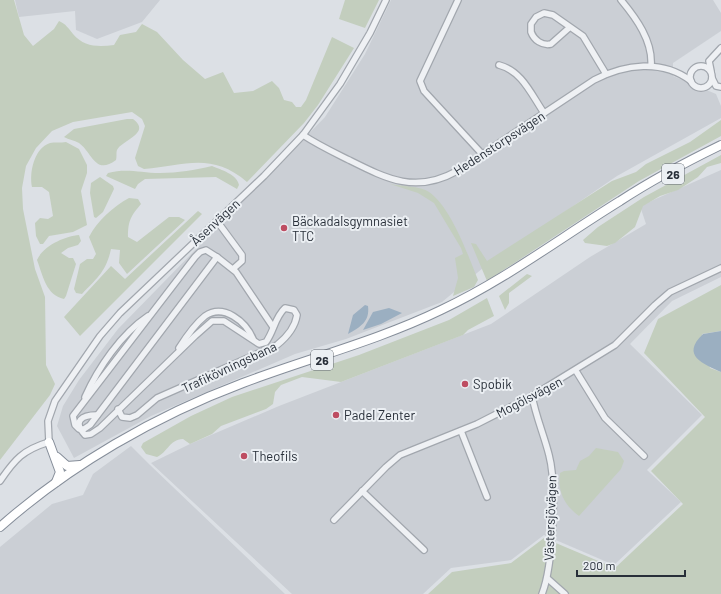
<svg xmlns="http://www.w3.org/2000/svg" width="721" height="594" font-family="Barlow,sans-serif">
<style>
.built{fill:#cbcfd5}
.green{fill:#c3cebe}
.water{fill:#9bafc1}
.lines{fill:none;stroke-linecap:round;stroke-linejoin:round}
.minor-casing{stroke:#a2a7ae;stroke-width:8}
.highway-casing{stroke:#868e9a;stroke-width:10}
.minor{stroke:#eff1f4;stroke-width:5.5}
.highway{stroke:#fff;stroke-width:8}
.poi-dot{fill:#be4d62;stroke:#ebeff3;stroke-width:1.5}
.labels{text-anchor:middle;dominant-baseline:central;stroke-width:4;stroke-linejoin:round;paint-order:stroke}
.shield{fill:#ebeff3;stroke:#626971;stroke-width:1}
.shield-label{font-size:12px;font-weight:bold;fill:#282f39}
.street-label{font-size:13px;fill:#282f39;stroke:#ebeff3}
.poi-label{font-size:13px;fill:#282f39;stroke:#ebeff3;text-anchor:start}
</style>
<rect width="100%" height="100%" fill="#dce0e5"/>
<g class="built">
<path d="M15,0H160L142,22L97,39L76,30L75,11L19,17Z"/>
<path d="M391,0H713L721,13V31L673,63V76L716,94L721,106V118L617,176L483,268L442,302L346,339L295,354L151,416L74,458L57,426L63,406L79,380L118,329L325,117L365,54Z"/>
<path d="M721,170V277L672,301L630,344L702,415L647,470L681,502L614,565L544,535L511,560L451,568L423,594H292L151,463L190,444L279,406L491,324L590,257L646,224L640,206Z"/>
<path d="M131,446L150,465L285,594H0V547L52,504L83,495L93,474Z"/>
</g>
<g class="green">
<path d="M0,0H14L24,35L33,46L54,29L59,21C66,24 68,28 73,34C84,47 98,47 114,45L120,35L136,32L142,24L157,32L183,60L205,79L223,72L234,93L253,91L272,81L279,88L284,100L292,102L296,107H301L306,100L332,37L354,48L318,105L304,123L247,182C212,152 186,165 144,169L138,166L135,158L145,126L142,119L132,112L73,122L52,131L36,148L26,166L22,188L23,209L35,269L45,297L46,365L55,384L50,395L0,460Z"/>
<path d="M345,0H379L365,28L339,19Z"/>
<path d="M127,119H133C152,133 122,140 117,150C116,152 117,157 116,160C95,176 92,152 79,143C74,140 69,140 64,137L74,129Z"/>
<path d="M721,120V136L639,181L487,281L471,243L476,244L487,261L612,181L636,172L646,164L690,142Z"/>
<path d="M66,142L79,149L87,165V173L81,191L87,225L73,232L49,236L43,244H40L36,236L35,223L40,218L48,219L53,216L49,192L42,187H32C29,173 34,148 50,143C54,142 61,143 66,142Z"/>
<path d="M721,155V163L707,167L698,177L678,190L660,196L643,206L635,227L615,243L607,246L585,243L583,240L598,227L644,197Z"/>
<path d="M212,166C221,170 237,174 239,185L237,189L216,177L145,179L138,184L135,189L106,176L108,173C127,168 140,173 160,173C178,173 195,170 212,166Z"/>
<path d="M100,177L113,186L114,189L103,212L96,218L94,217L90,193L91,183Z"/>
<path d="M390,184C400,186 421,186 429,192C451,207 468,255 478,280L474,287L453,296L458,278L455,258L463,254L461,248L434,203L418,193Z"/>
<path d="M129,198L138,199L141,204C131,216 128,220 128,237L137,242L169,217H179L185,220L127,274L119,263L120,250L111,249C106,272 97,278 82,294L76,293L74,289L80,264L87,259H93L96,254L89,237C97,221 114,206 129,198Z"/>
<path d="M198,211L202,214L80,336L64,317L111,266L125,279Z"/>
<path d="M79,235L81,241L78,245L68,248L61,253L69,258H73L76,264L66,296L64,299C46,295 43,276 37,260C43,246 65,236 79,235Z"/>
<path d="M527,274L532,276L509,293V303L505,310L499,296Z"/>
<path d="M721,285V331L702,334L710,368L721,372V594H428L452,572L511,563L544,538L615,568L683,504L651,471L705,417L644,353L658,319Z"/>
<path d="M487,298L494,316L468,330L463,335L341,382L302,377L281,385L275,392L273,404L266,409L221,426L212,434L190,444L183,439C169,440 168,452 157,457L146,454L141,447L143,443L191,416L232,397L359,355L449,320Z"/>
<path d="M596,448L618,452L624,461L621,469L579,516C565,506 557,491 560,473L564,471L576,470L580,461L589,456Z"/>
</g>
<g class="water">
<path d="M365,305L368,306C370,322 360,327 348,334L353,315Z"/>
<path d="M389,308L402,313L381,324L363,330L373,312Z"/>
<path d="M721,331V372C704,364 680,356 703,334Z"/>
</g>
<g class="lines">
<g class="minor-casing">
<g id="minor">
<path d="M458,0L420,81L424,91L483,155"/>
<path d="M621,0C636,18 653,41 651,66"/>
<path d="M569,28L551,44C542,46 534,40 531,32V24L536,17L544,13L553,15L583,36L606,74"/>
<path d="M499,65C522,71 531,94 544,113"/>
<circle cx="701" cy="77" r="11"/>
<path d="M711,71L709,61L721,48"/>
<path d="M712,78L716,86L721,87"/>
<path d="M303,135C318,145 333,152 349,160C387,179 416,194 457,171L594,80C625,64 662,59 691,81"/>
<path d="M217,221L242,255V261L233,269"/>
<path d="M206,250L217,257L90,425L84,429H79L75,425L73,416L195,257L200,252Z"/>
<path d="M217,257L236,272L273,327"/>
<path d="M179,348C186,337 195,324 205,316C224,303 246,322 253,339"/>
<path d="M576,371L605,418L644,456"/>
<path d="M532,396C536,417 544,435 549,455C557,485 553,566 542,594"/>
<path d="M85,397C98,368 121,334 148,316"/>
<path d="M97,415C82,415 72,421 85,435L91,434L100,428L195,336L212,321H224L259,344L266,342C274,331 275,317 285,308L294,310L297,315C295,328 287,337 277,345L157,398L137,415L130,418L122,417L118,409"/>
<path d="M461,431L487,497"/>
<path d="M0,481C15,459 23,450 49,442L48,421L55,401L100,336L120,313L264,176L303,135L340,84L370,33L386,0"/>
<path d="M362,491L424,550"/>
<path d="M334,520L386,467L400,455L477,424L532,396L615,345L655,305L670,292L721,268"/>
<path d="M547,578L565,594"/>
</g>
</g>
<g class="highway-casing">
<g id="highway">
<path d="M49,442L60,472L56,482"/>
<path d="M57,457L67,466L80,465"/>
<path d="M0,527C70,465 155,416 243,383C309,358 377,341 441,310C505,280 560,238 620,201C652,180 686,162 721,145"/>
</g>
</g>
<use href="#minor" class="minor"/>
<use href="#highway" class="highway"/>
</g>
<g class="poi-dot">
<circle cx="284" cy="228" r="4"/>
<circle cx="465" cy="384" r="4"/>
<circle cx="336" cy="415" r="4"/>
<circle cx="244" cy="456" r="4"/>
</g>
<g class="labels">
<g class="shield">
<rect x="662" y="164" width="22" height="20" rx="3"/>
<rect x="311" y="350" width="22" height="20" rx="3"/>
</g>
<g class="shield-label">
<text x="673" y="174">26</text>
<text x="322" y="360">26</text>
</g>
<g class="street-label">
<text transform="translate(499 143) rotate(-33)">Hedenstorpsvägen</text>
<text transform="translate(215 222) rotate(-43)">Åsenvägen</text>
<text transform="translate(229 367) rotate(-25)">Trafikövningsbana</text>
<text transform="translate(529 397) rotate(-28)">Mogölsvägen</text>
<text transform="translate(550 518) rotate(-88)">Västersjövägen</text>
</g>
<g class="poi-label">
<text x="292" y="221">Bäckadalsgymnasiet<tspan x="292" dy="15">TTC</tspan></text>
<text x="473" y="384">Spobik</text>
<text x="344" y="415">Padel Zenter</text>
<text x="252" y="456">Theofils</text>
</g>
</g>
<path d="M577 570v6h108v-6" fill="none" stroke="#282f39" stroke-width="2"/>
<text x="583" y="570" font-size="12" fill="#282f39" stroke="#ebeff3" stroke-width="3" paint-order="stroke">200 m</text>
</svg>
